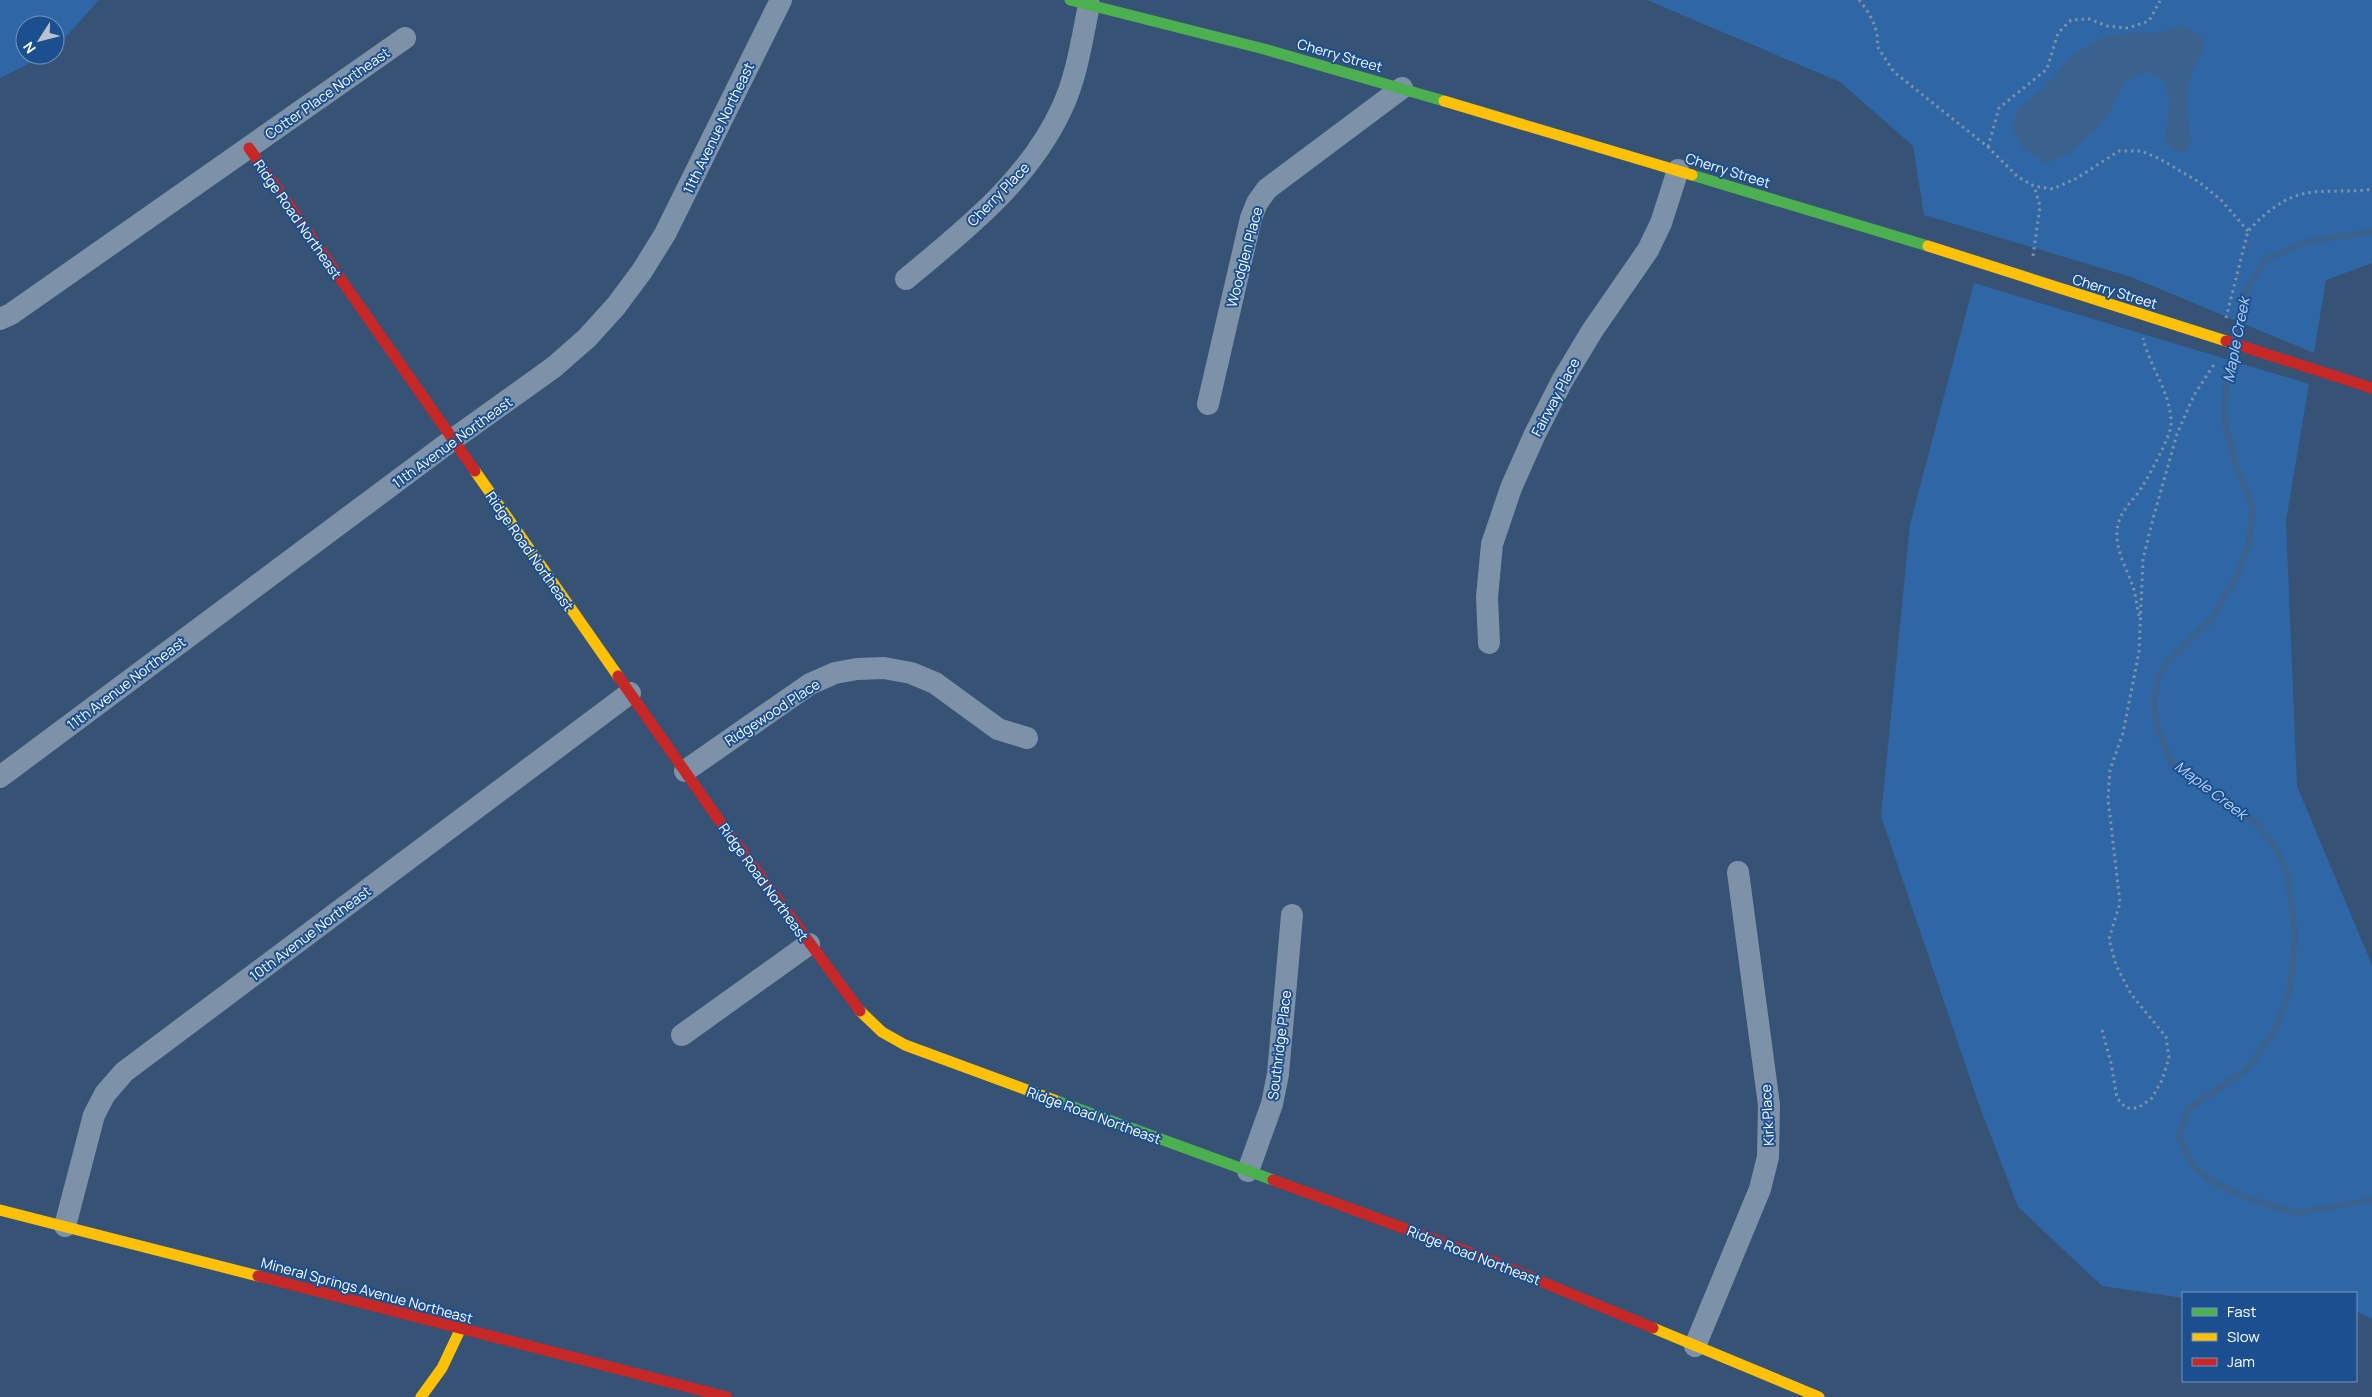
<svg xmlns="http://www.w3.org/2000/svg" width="2372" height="1397" font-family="Manrope,sans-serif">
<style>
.green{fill:#2f66a5}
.water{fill:#3b618d}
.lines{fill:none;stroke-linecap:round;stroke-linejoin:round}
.stream{stroke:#3b618d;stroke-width:6}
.path{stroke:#7d92a8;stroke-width:3;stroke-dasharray:2.5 4;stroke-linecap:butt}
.street{stroke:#7d92a8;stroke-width:22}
.fast{stroke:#4caf50;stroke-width:11}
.slow{stroke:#ffc107;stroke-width:11}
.jam{stroke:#c62828;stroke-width:11}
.labels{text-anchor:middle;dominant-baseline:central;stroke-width:4;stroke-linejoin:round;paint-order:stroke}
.street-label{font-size:14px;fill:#fff;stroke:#1b4f8f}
.water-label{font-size:15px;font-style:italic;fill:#b5d3f5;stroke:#1b4f8f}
</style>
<rect width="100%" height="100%" fill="#365274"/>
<g class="green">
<path d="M0,0H99L55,49V25H25V55H46L0,78Z"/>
<path d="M1647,0H2372V263L2326,280L2314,353L2131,277L1924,215L1913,146L1840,82Z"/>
<path d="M1974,283L2309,384L2286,521L2297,786L2372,965V1319L2356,1311V1293H2183V1298L2102,1286L2018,1207L1978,1102L1881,816L1910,524Z"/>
</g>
<path class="water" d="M2184,25L2203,38V51L2193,68L2186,95L2191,141L2184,153L2174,151L2165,140L2170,101L2164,81L2147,71L2125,82L2107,118L2070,153L2046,163L2023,149L2013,129L2017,110L2045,86L2075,53L2107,35L2165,31Z"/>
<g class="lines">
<g class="stream">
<path d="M2234,338L2245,292L2266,259L2310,241L2372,232"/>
<path d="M2232,350L2226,380L2225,423L2236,465L2253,508L2249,543L2236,578L2210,621L2167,663L2158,677L2154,704L2157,727L2172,764L2191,780L2221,797L2257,824L2277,850L2288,876L2295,935L2290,990L2274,1032L2246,1070L2188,1109L2179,1137L2193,1166L2214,1183L2247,1198L2296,1213L2372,1200"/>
</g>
<g class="path">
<path d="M1859,0C1869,12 1880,30 1877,46L1894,72L1988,147L2018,177L2034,186L2053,189L2077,178L2119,151H2141L2160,159L2199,182L2221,200L2248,231"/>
<path d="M1988,147L1999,108L2047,69L2058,33L2071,20L2090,19L2106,26L2128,28L2149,21L2160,1"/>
<path d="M2033,256L2040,206L2034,186"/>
<path d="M2226,318L2248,231C2262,216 2281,199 2302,194C2324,189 2349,193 2372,189"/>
<path d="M2139,616C2137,607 2136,598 2134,590C2128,570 2116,553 2117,532C2118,514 2128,506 2138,493C2146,482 2171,436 2171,425C2172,394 2150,368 2143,338"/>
<path d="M2102,1030L2111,1063L2117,1098L2126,1108H2138L2152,1098L2162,1080L2169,1058L2166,1037L2131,994L2116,965L2109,939L2120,903L2108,799L2110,770L2123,733L2139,652L2143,559L2154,515L2177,434L2194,395L2215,363"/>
</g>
<g class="street">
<path d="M906,279C966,229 1029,180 1062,108C1077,76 1082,39 1089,5"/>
<path d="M0,319L11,314L405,38"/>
<path d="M1208,404L1251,218L1257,203L1267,189L1402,88"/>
<path d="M1489,643L1487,597L1492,544L1511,488L1535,434L1562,381L1592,331L1648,250L1661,223L1678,170"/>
<path d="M685,771L810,684L835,673L857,669L884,668L911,673L935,683L998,729L1027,738"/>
<path d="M0,777L452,440L554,367L587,338L616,306L642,271L665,234L781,0"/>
<path d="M682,1035L809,944"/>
<path d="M1248,1171L1272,1104L1278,1074L1292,915"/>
<path d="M65,1226L94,1115L105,1094L124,1072L630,693"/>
<path d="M1695,1346L1760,1189L1768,1157L1769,1105L1738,872"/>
</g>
<g class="fast">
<path d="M1070,0L1264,49L1444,101"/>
<path d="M1692,175L1928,246"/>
<path d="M1054,1100L1273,1180"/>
</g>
<g class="slow">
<path d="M1444,101L1692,175"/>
<path d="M1928,246L2226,341"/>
<path d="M475,471L618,676"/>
<path d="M860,1011L882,1032L905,1045L1054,1100"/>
<path d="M0,1210L258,1276"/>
<path d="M1653,1328L1819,1397"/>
<path d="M421,1397L442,1368L460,1330"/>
</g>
<g class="jam">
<path d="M249,148L475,471"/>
<path d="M2226,341L2372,388"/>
<path d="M618,676L719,820L860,1011"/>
<path d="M1273,1180L1487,1259L1653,1328"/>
<path d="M258,1276L727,1397"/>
</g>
</g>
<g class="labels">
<g class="street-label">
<text transform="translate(1340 55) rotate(16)">Cherry Street</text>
<text transform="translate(327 93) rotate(-35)">Cotter Place Northeast</text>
<text transform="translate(718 128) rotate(-64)">11th Avenue Northeast</text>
<text transform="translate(1728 170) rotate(17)">Cherry Street</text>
<text transform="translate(998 194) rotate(-46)">Cherry Place</text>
<text transform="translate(298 219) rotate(55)">Ridge Road Northeast</text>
<text transform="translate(1244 257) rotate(-75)">Woodglen Place</text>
<text transform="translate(2115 291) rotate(17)">Cherry Street</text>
<text transform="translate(1555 397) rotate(-62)">Fairway Place</text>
<text transform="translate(452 442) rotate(-36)">11th Avenue Northeast</text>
<text transform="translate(530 551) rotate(55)">Ridge Road Northeast</text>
<text transform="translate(126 683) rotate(-37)">11th Avenue Northeast</text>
<text transform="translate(772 712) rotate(-33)">Ridgewood Place</text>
<text transform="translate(764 882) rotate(54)">Ridge Road Northeast</text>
<text transform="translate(310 933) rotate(-37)">10th Avenue Northeast</text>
<text transform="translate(1279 1045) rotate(-83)">Southridge Place</text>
<text transform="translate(1094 1115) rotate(20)">Ridge Road Northeast</text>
<text transform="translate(1767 1115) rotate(-93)">Kirk Place</text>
<text transform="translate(1474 1255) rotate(21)">Ridge Road Northeast</text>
<text transform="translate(367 1290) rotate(15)">Mineral Springs Avenue Northeast</text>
</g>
<g class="water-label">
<text transform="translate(2236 340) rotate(-79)">Maple Creek</text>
<text transform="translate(2211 790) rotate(37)">Maple Creek</text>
</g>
</g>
<rect x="2182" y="1292" width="175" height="90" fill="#1b4f8f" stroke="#7695bc"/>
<rect x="2192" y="1308" width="25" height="8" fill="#4caf50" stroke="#7695bc"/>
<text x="2227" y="1317" font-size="15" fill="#ffffff">Fast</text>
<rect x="2192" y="1333" width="25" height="8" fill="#ffc107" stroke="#7695bc"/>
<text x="2227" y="1342" font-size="15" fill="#ffffff">Slow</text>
<rect x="2192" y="1358" width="25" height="8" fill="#c62828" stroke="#7695bc"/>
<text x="2227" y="1367" font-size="15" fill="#ffffff">Jam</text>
<g transform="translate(40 40) rotate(234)"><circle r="24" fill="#1b4f8f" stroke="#7695bc"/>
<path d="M0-4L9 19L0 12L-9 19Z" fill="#b9c2ce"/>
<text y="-8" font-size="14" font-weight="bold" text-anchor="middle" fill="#ffffff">N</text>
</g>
</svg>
